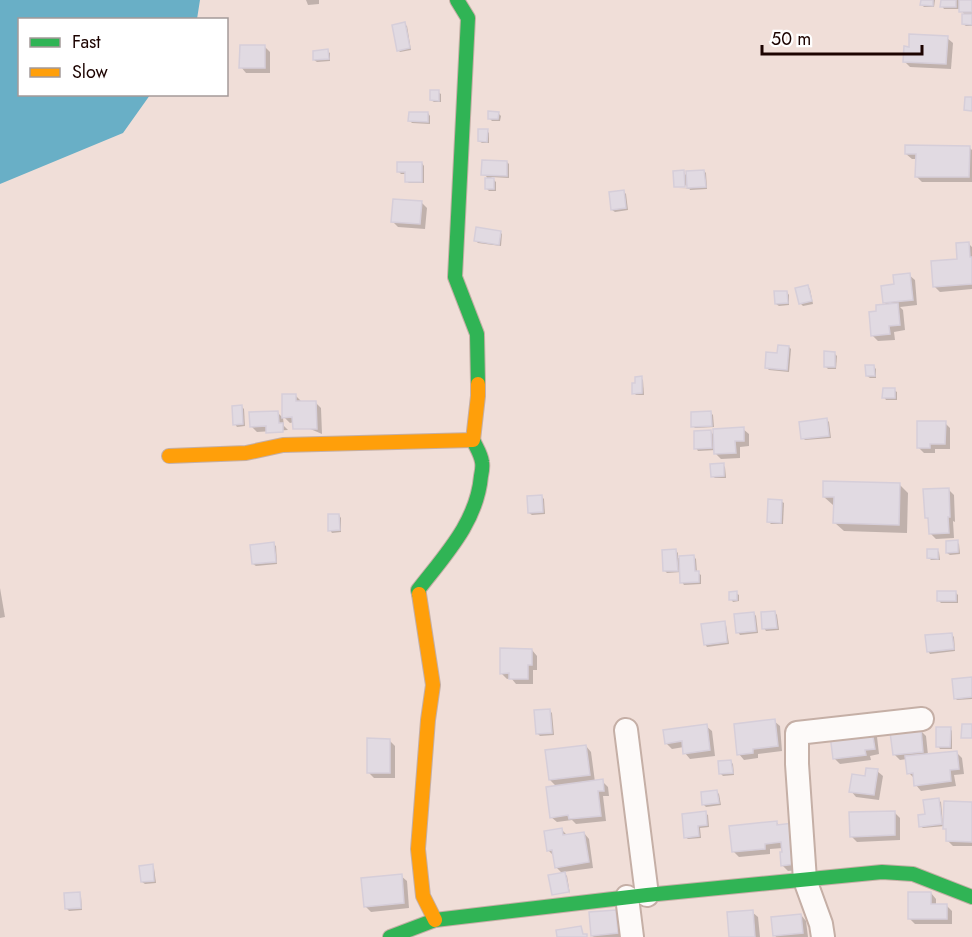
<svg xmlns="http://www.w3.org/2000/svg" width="972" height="937" font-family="Jost,sans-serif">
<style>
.water{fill:#69afc6}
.shadow{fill:#0003}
.building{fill:#e1dae2;stroke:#d6ced9;stroke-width:1.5}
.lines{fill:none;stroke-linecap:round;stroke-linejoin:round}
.street-casing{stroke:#c5afa6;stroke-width:26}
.fast-casing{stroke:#c5afa6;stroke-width:16}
.slow-casing{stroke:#c5afa6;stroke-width:16}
.street{stroke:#fdfaf9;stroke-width:22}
.fast{stroke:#30b455;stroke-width:14}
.slow{stroke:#ff9f0a;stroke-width:14}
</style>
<rect width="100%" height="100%" fill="#f0ded8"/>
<path class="water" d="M0,0H200L197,19L20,20V94L150,95L123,133L0,184Z"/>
<g class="shadow">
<path d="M306,0H319V4L308,5Z"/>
<path d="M922,0H935L934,7H924L922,5Z"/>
<path d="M942,0H972V26H966L963,24L964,14L961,9H944L942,6Z"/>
<path d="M404,24L407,26L411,50L400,52L398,50Z"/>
<path d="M947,38L953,43L951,69L910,67L905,62Z"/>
<path d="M265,47L270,52V73H246L241,67Z"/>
<path d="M327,51L330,53V61L317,62L314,60Z"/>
<path d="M438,92L441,94V102H434L431,100Z"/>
<path d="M428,113L430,116V124L412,123L410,121Z"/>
<path d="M498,113L501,116L500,121H492L489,118Z"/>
<path d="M487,131L489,133V143H482L479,141Z"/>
<path d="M969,147L972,150V182H922L916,176L917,159H912L906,154Z"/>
<path d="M507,162L509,164V178L491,177L496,182V191H489L486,188L487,177L483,174Z"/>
<path d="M422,163L424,166V183H409L406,181V174H401L399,172Z"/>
<path d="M704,171L706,173L707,189L690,190L689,188L678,189L693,188L692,185L675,186L683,172L687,176Z"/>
<path d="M624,192L626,194L628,210L615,212L612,210Z"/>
<path d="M422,203L427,208L425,229L398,227L392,221Z"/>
<path d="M500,232L502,234L501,246L478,243L476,241Z"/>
<path d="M969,244L972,247V289L940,292L934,286L958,260Z"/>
<path d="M909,275L915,280L917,305L900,307L903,310L905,330L894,332L895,340L878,341L872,335L878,313L887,305L884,302L895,285Z"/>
<path d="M808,287L810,289L813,304L803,306L801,304L797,289Z"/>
<path d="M787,292L789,295V305L779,306L776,304Z"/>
<path d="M789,347L791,349L789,372L769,370L766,367L779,354Z"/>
<path d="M834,353L837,356L836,369H828L825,366Z"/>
<path d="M874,367L876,369V378H870L867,376Z"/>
<path d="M641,378L643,380L644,395H636L634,393L637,384Z"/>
<path d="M894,390L897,392V400H886L884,397Z"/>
<path d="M295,395L301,401V403L315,402L321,408L322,434L294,422L290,423L284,417Z"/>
<path d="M241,406L244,409L245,426L237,427L235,424Z"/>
<path d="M278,413L283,418L284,426L288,430L257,432L251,426Z"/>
<path d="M711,413L713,415L714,427L695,428L693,426Z"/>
<path d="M827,420L829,422L831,438L805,440L803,438Z"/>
<path d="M945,423L950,428V449H935V453H924L918,447Z"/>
<path d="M743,429L749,434V446L740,447V458L721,459L716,454V450L698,451L696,448L710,431L715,436Z"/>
<path d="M723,465L725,467L726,478H715L712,476Z"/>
<path d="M899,484L908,493L907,533L844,531L835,523V505H833L824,497Z"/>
<path d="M948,489L954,495L955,522L953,521L954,538L936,539L931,534L930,521L926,517Z"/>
<path d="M541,496L544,499L545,514L532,515L529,513Z"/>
<path d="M781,501L784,503L783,524H771L769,522Z"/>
<path d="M339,515L341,518V532L332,533L330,530Z"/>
<path d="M957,542L959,544L960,554L950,555L947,553Z"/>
<path d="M273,544L276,546L277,564L256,566L253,564Z"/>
<path d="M937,550L939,552L940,560H931L929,558Z"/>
<path d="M676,551L678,553V558L694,557L696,559L697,572L701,575V584L684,585L682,582L681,572L667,573L665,571Z"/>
<path d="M0,588L5,617L0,618Z"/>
<path d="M955,592L958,595V603H941L938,600Z"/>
<path d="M736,593L739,595V601L733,602L731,599Z"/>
<path d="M775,612L777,615L779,630L766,631L764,628Z"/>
<path d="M754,613L756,616L758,633L740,635L738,632Z"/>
<path d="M724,623L726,625L729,644L707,647L705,644Z"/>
<path d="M952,635L954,637L955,651L930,654L928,651Z"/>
<path d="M532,650L537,656V670H533V684H516L511,678L507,679L501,673Z"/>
<path d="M972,679V699L957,700L955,698Z"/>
<path d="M549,710L552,713L554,735L540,736L538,734Z"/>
<path d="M774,721L780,726L782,751L758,754V758L744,760L739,754Z"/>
<path d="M706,726L712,731L715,756L690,759L685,753L684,747L672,749L666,743Z"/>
<path d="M950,728L952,731V749H940L938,746Z"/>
<path d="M920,730L926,736L928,755L956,752L962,758L964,774L954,775L956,786L921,791L916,785L915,779L909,773L907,759L900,760L894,754Z"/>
<path d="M872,731L877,737L879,754L870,756L871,760L840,764L835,759Z"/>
<path d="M389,740L395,746V778H374L369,773Z"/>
<path d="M586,746L591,752L595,782L602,781L608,787L609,796H603L606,821L576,824L572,820L557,822L551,817L557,787L550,780Z"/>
<path d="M731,762L733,764L734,775L723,776L721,774Z"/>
<path d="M877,771L883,776L879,800L856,797L851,791L866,778Z"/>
<path d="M717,792L719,794L721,805L706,807L704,805Z"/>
<path d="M938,800L941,802L943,825L972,803V846H953L947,840L948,831L945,828V826L923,828L920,826Z"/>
<path d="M894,812L900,818V840L857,842L851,836Z"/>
<path d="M705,813L708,815L709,827L700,828L701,838L688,839L685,837Z"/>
<path d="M776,822L780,826L800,870L788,871L782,865L783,848L770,849V854L739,857L734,852Z"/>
<path d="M562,830L568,836L584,833L589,839L593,868L563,872L567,876L570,894L563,874L556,867L554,856L548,850Z"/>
<path d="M152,866L154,868L156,883L145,884L142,882Z"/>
<path d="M401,876L407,881L409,908L371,912L366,907Z"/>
<path d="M931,893L936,899V905H946L952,911V924H915L910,919Z"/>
<path d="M79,894L81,896L82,910L69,911L66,908Z"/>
<path d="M615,911L621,917L623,937H594L592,936Z"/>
<path d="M752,912L758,917L760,937H731Z"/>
<path d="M801,915L806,921L808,937H776L775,935Z"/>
</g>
<g class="building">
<path d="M921,0H933V6L920,5Z"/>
<path d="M941,0H956V7H940Z"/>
<rect x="959" y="0" width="13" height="12"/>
<path d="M962,14H972V25L962,24Z"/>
<path d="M405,22L410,48L397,51L392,25Z"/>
<path d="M909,34L948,36L946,64L903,62L904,46L909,47Z"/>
<path d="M240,45H265V68H239Z"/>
<path d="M328,49L329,59L313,60V51Z"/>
<path d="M430,90H439V101L430,100Z"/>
<path d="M965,97H972V111L964,110Z"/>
<path d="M488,111L499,112L498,119H488Z"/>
<path d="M409,112H428V122L408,121Z"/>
<path d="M478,129H488L487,142L478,141Z"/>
<path d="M905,145L970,146L969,177H915L916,154H905Z"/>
<path d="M482,160L507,161V176L481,175Z"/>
<path d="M397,162H422V182H405V172H397Z"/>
<path d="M684,170L685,187H674L673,171Z"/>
<path d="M704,170L706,187L687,188L686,171Z"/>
<rect x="485" y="178" width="9" height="11"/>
<path d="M624,190L626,208L611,210L609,192Z"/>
<path d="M393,199L422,201L420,224L391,222Z"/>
<path d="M476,227L501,231L499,245L474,241Z"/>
<path d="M969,242L970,257H972V284L933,287L931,261L957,259L956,243Z"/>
<path d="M910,273L913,300L883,303L881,286L894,284L893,275Z"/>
<path d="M808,285L812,301L799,304L795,288Z"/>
<path d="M774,291H787L788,303L775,304Z"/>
<path d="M898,303L900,325L889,326L890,334L871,336L869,312L876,311V305Z"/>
<path d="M778,345L789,346L787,370L765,368L766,352L777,353Z"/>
<path d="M824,351L835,352V367H824Z"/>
<path d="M865,365H874L875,376H866Z"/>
<path d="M642,376V393L632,394V383H635V377Z"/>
<path d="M883,388H895V398H882Z"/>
<path d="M282,394H296V401H316L317,429H293L292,417L282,418Z"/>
<path d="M242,405L243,424L233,425L232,406Z"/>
<path d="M278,411L279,423H283V432L266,433V426L250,427L249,412Z"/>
<path d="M711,411L712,426L691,427V412Z"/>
<path d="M827,418L829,436L801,439L799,422Z"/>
<path d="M917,421H946L945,444H930V448H917Z"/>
<path d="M744,427V441H735L736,453L714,454L713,429Z"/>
<path d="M711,430L712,448L694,449V431Z"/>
<path d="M724,463V476L711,477L710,464Z"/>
<path d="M823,481L900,483L899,525L833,523L834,497H823Z"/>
<path d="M949,488L950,517H948L949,533L929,534L928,518H925L923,489Z"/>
<path d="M542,495L543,512L528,513L527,496Z"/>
<path d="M768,499L782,500L781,523L767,522Z"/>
<path d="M328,514H339L340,530L328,531Z"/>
<path d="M958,540V552L946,553V541Z"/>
<path d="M274,542L276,562L252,564L250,545Z"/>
<path d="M676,549L678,571H663L662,550Z"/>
<path d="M927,549H938V559L927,558Z"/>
<path d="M694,555L695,571H699V582L680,583L679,556Z"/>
<path d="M737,591V600H729V592Z"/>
<rect x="937" y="591" width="19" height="10"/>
<path d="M775,611L777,628L762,629L761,612Z"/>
<path d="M754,612L756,631L736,633L734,614Z"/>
<path d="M725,621L727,642L704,645L701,624Z"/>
<path d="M952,633L954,649L927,652L925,635Z"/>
<path d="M500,648L532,649V665H528V679H509V673L500,674Z"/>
<path d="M972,677V697L954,699L952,679Z"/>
<path d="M550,709L552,733L536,734L534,710Z"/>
<path d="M775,719L778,746L753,749V753L737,755L734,724Z"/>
<path d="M707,724L710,750L683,754L682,741L665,744L663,730Z"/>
<path d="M962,724H972V738H961Z"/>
<path d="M936,727H951L950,747H936Z"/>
<path d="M921,729L923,752L893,755L890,732Z"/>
<path d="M872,730L875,749L865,750L866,755L833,759L830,735Z"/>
<path d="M367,738L390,739V773H367Z"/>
<path d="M586,745L590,775L549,780L545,750Z"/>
<path d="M957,751L959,769L950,770L951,781L914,786L913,773L907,774L905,756Z"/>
<path d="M731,760L733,773L719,774L718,761Z"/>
<path d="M866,768L878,769L874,795L849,792L852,774L865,776Z"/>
<path d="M603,779L604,791H598L601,816L569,819L568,815L550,818L546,787Z"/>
<path d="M717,790L719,803L702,805L701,792Z"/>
<path d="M939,798L942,824L919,827L918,815L925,814L923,800Z"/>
<path d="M944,801L972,802V842L946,841V829H943Z"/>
<path d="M706,811L707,825L698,826L699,836L684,838L682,814Z"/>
<path d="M895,811V835L850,837L849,812Z"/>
<path d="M777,821V825L793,823L795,864L781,866L780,852H782L781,842L765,844V849L732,852L729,826Z"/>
<path d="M562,828L563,835L584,832L589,862L555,868L552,850L547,851L544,831Z"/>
<path d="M153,864L154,881L141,882L139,866Z"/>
<path d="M565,872L569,892L552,895L548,875Z"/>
<path d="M402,874L404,903L364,907L361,878Z"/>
<path d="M80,892L81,908L65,909L64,893Z"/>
<path d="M908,892H931V904H947V919H908Z"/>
<path d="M616,910L618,933L591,936L589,912Z"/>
<path d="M753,910L755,937H729L727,912Z"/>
<path d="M801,914L803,933L773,936L771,917Z"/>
<path d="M581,926L583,934H587V937H557L556,930Z"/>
</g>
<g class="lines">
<g class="street-casing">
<g id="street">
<path d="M626,730L647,895"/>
<path d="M627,897L632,937"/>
<path d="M823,937L821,924L805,880L797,764V733L922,719"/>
</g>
</g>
<g class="fast-casing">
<g id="fast">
<path d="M457,0L468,18L455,277L477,334L478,384"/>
<path d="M419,594L418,590C445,555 477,522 481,476C482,471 483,467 482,462C481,454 476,447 473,440"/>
<path d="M390,937L435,920L647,895L882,872L913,874L972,897"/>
</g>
</g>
<g class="slow-casing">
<g id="slow">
<path d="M169,456L246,453L283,445L473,440L478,396V384"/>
<path d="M419,594L433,685L428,720L418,849L423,896L435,920"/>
</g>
</g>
<use href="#street" class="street"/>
<use href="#fast" class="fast"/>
<use href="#slow" class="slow"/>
</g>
<rect x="18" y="18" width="210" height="78" fill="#ffffff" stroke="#a49a99" stroke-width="1.5"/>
<rect x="30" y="38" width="30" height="9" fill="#30b455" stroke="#a49a99" stroke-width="1.5"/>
<text x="72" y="48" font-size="18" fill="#1c0300">Fast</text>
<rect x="30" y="68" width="30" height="9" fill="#ff9f0a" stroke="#a49a99" stroke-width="1.5"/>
<text x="72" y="78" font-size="18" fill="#1c0300">Slow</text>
<path d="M762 45v9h160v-9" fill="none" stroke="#1c0300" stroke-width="3"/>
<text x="771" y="45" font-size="18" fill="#1c0300" stroke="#ffffff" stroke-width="4.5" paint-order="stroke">50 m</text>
</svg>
